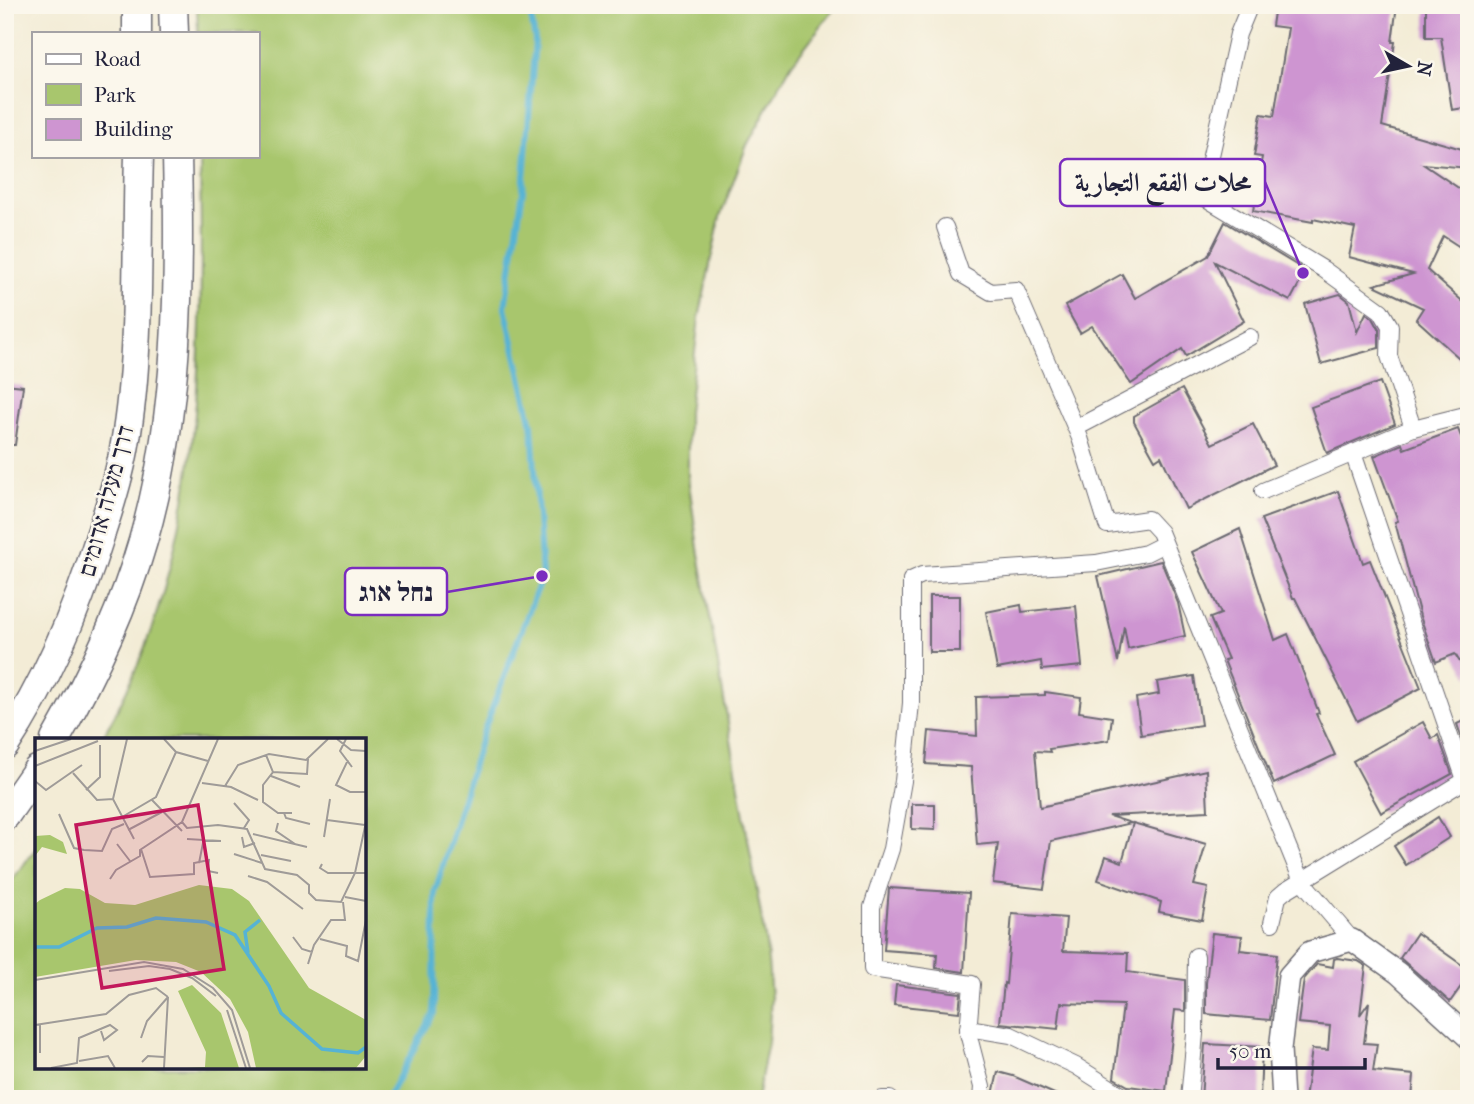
<svg xmlns="http://www.w3.org/2000/svg" width="1474" height="1104" font-family="'IM FELL French Canon',Amiri,'Frank Ruhl Libre',serif">
<style>
.green{fill:#a8c66d;stroke:#657454;stroke-width:2}
.lines{fill:none;stroke-linecap:round;stroke-linejoin:round}
.stream{stroke:#56b3d4;stroke-width:6}
.building{fill:#ce95d1}
.street-casing{stroke:#6b6971;stroke-width:18}
.secondary-casing{stroke:#6b6971;stroke-width:24}
.highway-casing{stroke:#6b6971;stroke-width:31}
.street{stroke:#fff;stroke-width:16}
.secondary{stroke:#fff;stroke-width:21}
.highway{stroke:#fff;stroke-width:28}
.labels{text-anchor:middle;dominant-baseline:central;stroke-width:5;stroke-linejoin:round;paint-order:stroke}
.street-label{font-size:24px;fill:#22223b;stroke:#fbf7ec}
.inset-river{fill:none;stroke:#56b3d4;stroke-width:3.5}
.inset-road{fill:none;stroke:#9f9b98;stroke-width:2}
.view{fill:#c2185b;fill-opacity:0.15;stroke:#c2185b;stroke-width:3.5}
.inset-edge{fill:none;stroke:#22223b;stroke-width:3.5}
.leader{fill:none;stroke:#7b2cbf;stroke-width:2.5}
.callout-dot{fill:#7b2cbf;stroke:#fbf7ec;stroke-width:2.5}
.callout{fill:#fbf7ec;stroke:#7b2cbf;stroke-width:2.5}
.callout-label{font-size:26px;text-anchor:middle;font-weight:bold;fill:#22223b}
</style>
<rect width="100%" height="100%" fill="#fbf7ec"/>
<filter id="ink" filterUnits="userSpaceOnUse"><feTurbulence type="fractalNoise" baseFrequency=".0143" numOctaves="2"/><feDisplacementMap in="SourceGraphic" scale="14" xChannelSelector="R" yChannelSelector="G"/><feConvolveMatrix kernelMatrix="1 2 1 2 8 2 1 2 1" color-interpolation-filters="sRGB"/></filter>
<filter id="wash" filterUnits="userSpaceOnUse"><feTurbulence type="fractalNoise" baseFrequency=".00686" numOctaves="4" result="noise"/><feDisplacementMap in="SourceGraphic" scale="28" xChannelSelector="R" yChannelSelector="G"/><feGaussianBlur stdDeviation="1.57" result="paint"/><feColorMatrix in="noise" values="0 0 0 0 0 0 0 0 0 0 0 0 0 0 0 0 0 1.4 0 .05"/><feComposite in="paint" operator="in"/></filter>
<g filter="url(#wash)">
<rect width="100%" height="100%" fill="#f3ecd6"/>
<path class="green" d="M197,5H837L791,65L747,145L720,217L699,318L688,412V477L698,548L767,950L771,997L768,1042L757,1099H5V889L37,847V1067H364V740H101C205,560 203,357 200,156H257V33H198Z"/>
<g class="lines">
<path class="stream" d="M387,1099L434,1013L435,892L481,738L542,576L532,425L505,307L523,191L535,40L529,5"/>
</g>
<g id="blocks">
<g class="building">
<path d="M1275,5H1397L1392,42H1395L1382,126L1469,151V168L1423,164L1469,195V253L1443,236L1427,270L1469,307V367L1416,319L1423,308L1374,285L1413,274L1349,257L1355,228L1313,219V222L1253,211L1262,157L1254,156L1261,114L1274,116L1288,28L1272,26Z"/>
<path d="M1426,5H1469V107L1452,110L1441,37H1426Z"/>
<path d="M1225,222L1306,271L1290,301L1215,262L1244,321L1186,356L1182,349L1131,384L1092,326L1080,333L1065,306L1122,274L1135,298L1208,256Z"/>
<path d="M1340,294L1349,301L1357,332L1366,313L1373,318L1379,329V348L1321,364L1305,304Z"/>
<path d="M1380,382L1395,424L1327,453L1311,407Z"/>
<path d="M5,384L23,386L15,445H5Z"/>
<path d="M1182,389L1212,444L1253,424L1274,465L1186,509L1161,456L1155,460L1134,422V416Z"/>
<path d="M1458,429L1469,458V677L1455,654L1436,662L1420,616L1395,522L1398,521L1374,456L1402,444L1404,449Z"/>
<path d="M1338,491L1363,563L1370,560L1421,688L1357,721L1295,598H1293L1261,519Z"/>
<path d="M1240,529L1275,640L1288,634L1319,713L1316,714L1335,755L1274,784L1224,660L1228,659L1210,618L1221,614L1192,552Z"/>
<path d="M1161,561L1178,603L1185,636L1128,649L1124,626L1118,662L1098,576Z"/>
<rect x="929" y="596" width="31" height="56"/>
<path d="M1021,605L1022,612L1076,606L1082,666L1042,670L1041,661L997,669L986,612Z"/>
<path d="M1194,676L1201,725L1141,735L1136,698L1159,694L1157,682Z"/>
<path d="M1045,692L1081,697L1079,712L1112,717L1109,740L1049,749L1050,752L1035,751L1040,807L1206,770L1208,811L1109,816L1131,823L1051,841L1044,889L993,883L998,843L977,845L971,767L926,764L929,731L977,736L976,697L1045,695Z"/>
<path d="M1469,718V759L1457,724Z"/>
<path d="M1423,722L1432,739L1438,735L1452,774L1381,813L1353,761Z"/>
<path d="M912,804H935V830L912,829Z"/>
<path d="M1438,817L1450,837L1406,865L1394,846Z"/>
<path d="M1133,823L1206,844L1194,885L1208,888L1202,920L1159,912L1161,902L1098,880L1106,856L1122,862Z"/>
<path d="M889,888L969,893L964,972L936,968L937,954L884,950Z"/>
<path d="M1012,914L1066,918L1063,951L1128,953L1127,972L1185,980V1011L1175,1010L1166,1091L1128,1086L1114,1078L1123,1005L1061,1003L1058,1029L1000,1023L1004,983L1006,984Z"/>
<path d="M1212,933L1242,936L1240,950L1277,954L1270,1020L1206,1014V983Z"/>
<path d="M1417,933L1469,970V975L1450,1002L1400,958Z"/>
<path d="M1337,958L1358,961L1366,966L1360,1015L1369,1002L1364,1043L1377,1044L1373,1071L1414,1075L1412,1099H1305L1312,1049L1328,1050L1330,1026L1298,1023L1304,979L1317,964L1333,967L1334,959Z"/>
<path d="M896,985L961,993L959,1012L894,1005Z"/>
<path d="M1205,1044L1262,1047L1260,1099H1201Z"/>
<path d="M998,1072L1013,1076L1066,1099H992Z"/>
</g>
</g>
</g>
<g filter="url(#ink)">
<use href="#blocks" fill-opacity="0" stroke="#6b6971" stroke-width="2"/>
<g class="lines">
<g class="street-casing">
<g id="street">
<path d="M1250,5L1238,34L1202,196L1323,269L1381,311L1390,326L1389,356L1413,428"/>
<path d="M945,227L961,274L991,292L1016,290L1080,438L1107,525L1148,519L1160,532L1302,881L1352,940"/>
<path d="M1076,428L1250,337"/>
<path d="M1353,453L1465,780"/>
<path d="M1263,491L1413,428L1469,414"/>
<path d="M1272,923L1278,897L1285,891L1469,778"/>
<path d="M968,1028L1011,1035L1076,1066L1128,1099"/>
<path d="M882,1099H890"/>
<path d="M981,1099L982,1087L968,1033L972,984L872,969V907L891,849L903,781L911,703V580L922,575L1096,563L1146,553L1164,544"/>
<path d="M1189,1099L1195,1034L1196,956"/>
</g>
</g>
<g class="secondary-casing">
<path id="secondary" d="M1283,1099L1280,1049L1289,976L1310,952L1352,940L1398,973L1469,1038"/>
</g>
<g class="highway-casing">
<g id="highway">
<path d="M137,5V33"/>
<path d="M173,5L174,33"/>
<path d="M55,740C91,677 123,611 143,541C179,418 180,283 177,156"/>
<path d="M5,745C48,680 77,610 100,536C110,506 120,475 125,444C141,353 136,248 139,156"/>
<path d="M5,816L37,770"/>
</g>
</g>
<use href="#street" class="street"/>
<use href="#secondary" class="secondary"/>
<use href="#highway" class="highway"/>
</g>
</g>
<g class="labels">
<g class="street-label">
<text transform="translate(106 501) rotate(-75)">דרך מעלה אדומים</text>
</g>
</g>
<g transform="translate(35 738)">
<rect width="331" height="331" fill="#f3ecd6"/>
<path d="M15,97L28,104L32,116L7,109L0,118V98ZM164,147L197,151L214,163L274,250L331,282V318L321,330H221L213,294L195,261L166,234L141,224L101,222L0,239V166L5,162L30,150L45,151L70,165L100,167ZM157,247L186,275L204,330H151L170,329L171,314L143,253Z" fill="#a8c66d"/>
<path class="inset-river" d="M0,209H24L62,190L92,189L121,180L171,184L200,197L234,248L246,275L287,311L323,315L331,309M213,215L210,194L225,182"/>
<path class="inset-road" d="M129,1L141,14L173,23M302,1L316,12L331,13M311,1L305,13L317,29M0,13L36,1M231,17L238,34L228,47V64L243,75H257M313,22L301,47L315,54H331M0,28L63,3M238,34L272,36L273,21M38,35L62,62L78,61L99,101M236,38L265,49M0,43L11,52L47,27M167,45L196,49L223,62M190,48L203,27L234,16L271,22L293,1M51,52L65,39V7M78,61L92,1M117,62L147,93M199,65L214,82L209,90M249,75L251,80L275,86M24,76L39,110L49,112L67,113L77,91L89,86M87,79L121,59L141,14M292,82L330,87M147,84L152,90L183,87L212,91L230,131L262,137L274,147V155L281,162L306,164L320,135L331,84M243,85L241,93L260,106M93,92L127,74M218,96L272,109M207,99L209,109L220,105M289,99L295,61M152,101L186,103M82,106L95,123M106,111L115,139L159,136V125L174,122L173,133L183,135M199,116L227,125M226,117L256,123M164,125L169,100M287,126L285,130L293,135H331M213,138L232,144L268,171M75,141L81,132L105,118V112L147,84L183,1M310,159L331,163M258,199L267,211L277,214M285,201L312,208L311,218L323,223L331,182M273,226L279,207L296,182H310L308,164M74,233L114,228L135,231L157,240L181,258M0,242L109,224L148,231L178,250L197,272L215,330M192,272L211,330M0,287L71,276L94,257L121,250L133,259M106,300L112,283L133,259M5,315V287M44,323L73,318L80,330M107,324L113,318L129,319M16,330L42,325L44,300L75,287L82,292L69,302L66,293M129,330L133,259"/>
<path class="view" d="M163,67L189,231L67,250L41,87Z"/>
<rect width="331" height="331" class="inset-edge"/>
</g>
<path class="leader" d="M1303 273L1265 182M542 576L447 592"/>
<g class="callout-dot">
<circle cx="1303" cy="273" r="7"/>
<circle cx="542" cy="576" r="7"/>
</g>
<g class="callout">
<rect x="1060" y="159" width="205" height="47" rx="7"/>
<rect x="345" y="568" width="102" height="47" rx="7"/>
</g>
<g class="callout-label">
<text x="1163" y="191">محلات الفقع التجارية</text>
<text x="396" y="601">נחל אוג</text>
</g>
<rect width="1474" height="1104" fill="none" stroke="#fbf7ec" stroke-width="28"/>
<rect x="32" y="32" width="228" height="126" fill="#fbf7ec" stroke="#a4a2a5" stroke-width="2"/>
<rect x="46" y="54" width="35" height="10" fill="#ffffff" stroke="#a4a2a5" stroke-width="2"/>
<text x="94" y="66" font-size="21" fill="#22223b">Road</text>
<rect x="46" y="84" width="35" height="21" fill="#a8c66d" stroke="#a4a2a5" stroke-width="2"/>
<text x="94" y="102" font-size="21" fill="#22223b">Park</text>
<rect x="46" y="119" width="35" height="21" fill="#ce95d1" stroke="#a4a2a5" stroke-width="2"/>
<text x="94" y="136" font-size="21" fill="#22223b">Building</text>
<g transform="translate(1408 66) rotate(99)" stroke="#fbf7ec" stroke-width="5" paint-order="stroke">
<path d="M0-5L12 26L0 18L-12 26Z" fill="#22223b"/>
<text y="-10" font-size="19" font-weight="bold" text-anchor="middle" fill="#22223b">N</text>
</g>
<path d="M1218 1058v10h147v-10" fill="none" stroke="#22223b" stroke-width="3.5"/>
<text x="1229" y="1058" font-size="21" fill="#22223b" stroke="#fbf7ec" stroke-width="5" paint-order="stroke">50 m</text>
</svg>
